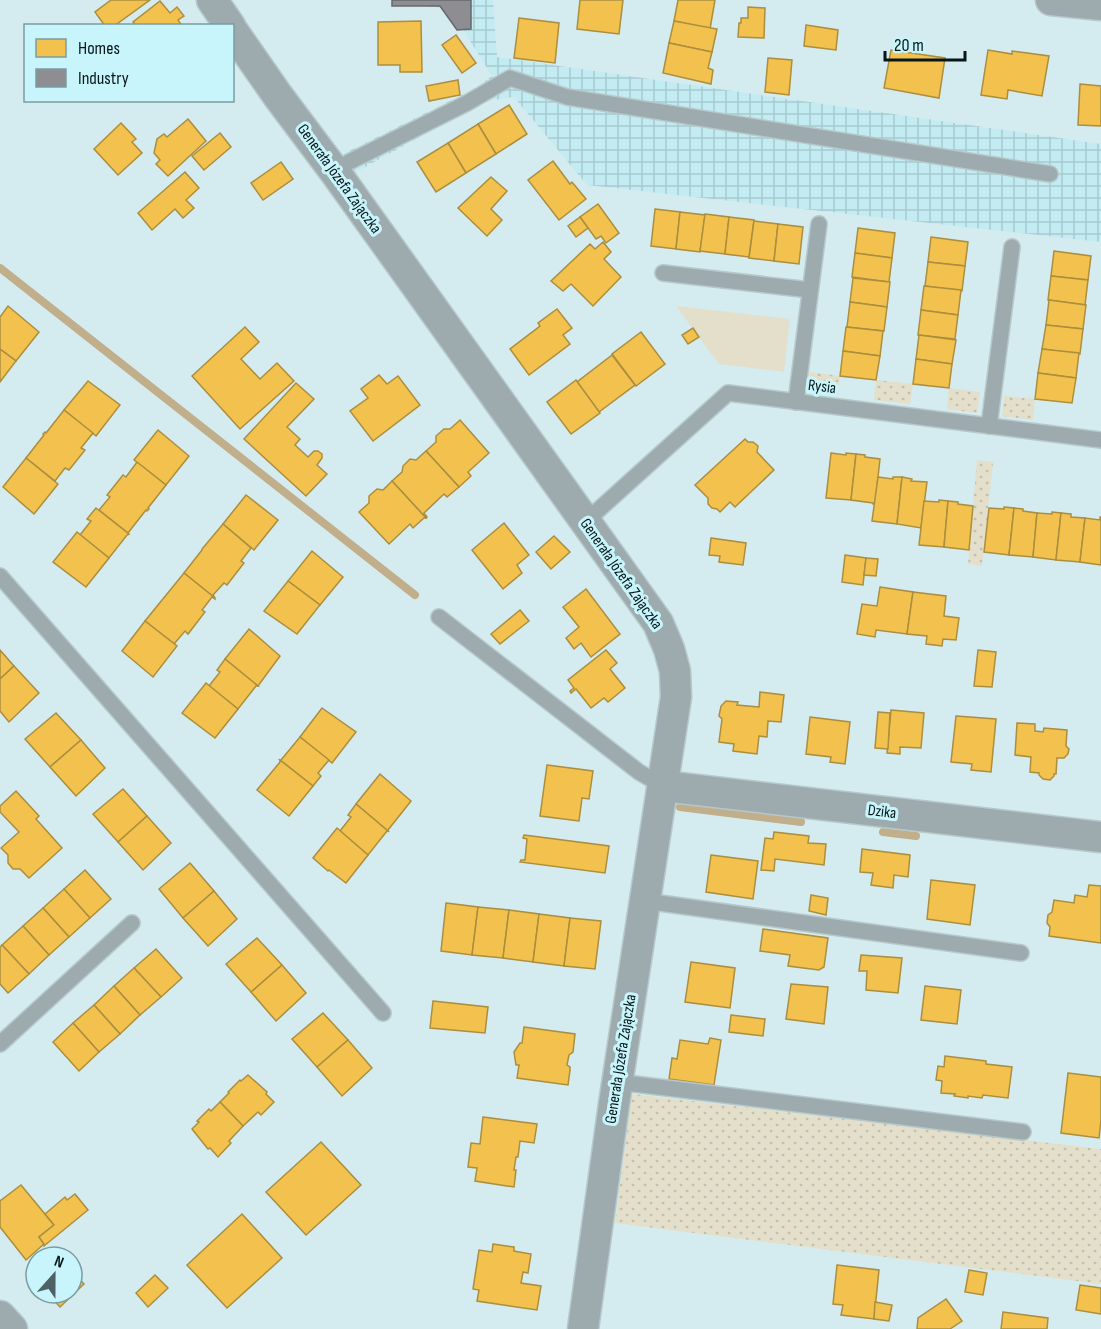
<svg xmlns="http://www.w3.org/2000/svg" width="1101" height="1329" font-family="'Sofia Sans Condensed',sans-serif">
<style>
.industrial{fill:url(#industrial-grid)}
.grass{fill:url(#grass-dots)}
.park{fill:#e4dfca}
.homes{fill:#f2c14e;stroke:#ab8e3e;stroke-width:1.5}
.industry{fill:#8d8d92;stroke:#64696e;stroke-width:1.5}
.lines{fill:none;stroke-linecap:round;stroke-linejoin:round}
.stream{stroke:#c1ae8b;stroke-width:8}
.service-casing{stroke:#b6c8ca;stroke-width:18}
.minor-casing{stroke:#b6c8ca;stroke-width:33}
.service{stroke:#9dabae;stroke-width:15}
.minor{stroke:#9dabae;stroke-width:30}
.labels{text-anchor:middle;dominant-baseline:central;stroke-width:6;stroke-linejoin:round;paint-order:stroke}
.street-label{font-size:16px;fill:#061619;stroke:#c8f5fb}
</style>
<defs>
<pattern id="industrial-grid" width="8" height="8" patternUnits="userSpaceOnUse" patternTransform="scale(1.5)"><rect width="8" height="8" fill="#c3ecf2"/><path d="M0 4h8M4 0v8" fill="none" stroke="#a6cacf"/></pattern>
<pattern id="grass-dots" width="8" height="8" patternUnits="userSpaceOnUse" patternTransform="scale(1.5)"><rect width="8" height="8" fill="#e4dfca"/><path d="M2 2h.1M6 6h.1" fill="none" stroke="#c2bfad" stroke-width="1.8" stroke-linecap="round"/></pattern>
</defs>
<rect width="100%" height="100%" fill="#d4ecef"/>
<path class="industrial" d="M429,0H493L497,57L1101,144V242L587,185L514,97L485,101L356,172L343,154L476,88L492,76L464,31L445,8L429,7Z"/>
<g class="grass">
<path d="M810,372L840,376L837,395L807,391Z"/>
<path d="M876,380L913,384L910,404L874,400Z"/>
<path d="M949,388L980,392L977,413L947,409Z"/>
<path d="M1004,396L1035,399L1033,420L1002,416Z"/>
<path d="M977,460L993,462L982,566L968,564Z"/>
<path d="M632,1094L1101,1149V1284L615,1223Z"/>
</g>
<path class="park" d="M676,306L790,319L784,372L719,364Z"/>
<g class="homes">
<path d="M111,0H150L114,26H105L95,12Z"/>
<path d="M580,0H623L619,34L577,29Z"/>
<path d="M678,0H715L710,29L674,21Z"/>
<path d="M160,1L170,13L177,7L184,16L178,20L182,26H136L133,22Z"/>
<path d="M748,7L765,8L764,38L738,37L739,23H741V18H748Z"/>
<path d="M519,18L559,23L555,63L514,58Z"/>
<path d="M421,21L422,72H400V65H378V22Z"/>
<path d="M674,21L717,29L712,52L669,43Z"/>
<path d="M806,25L838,30L836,50L804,46Z"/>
<path d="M456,35L476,63L462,73L442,45Z"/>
<path d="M669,43L712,52L708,68L713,70L711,84L663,73Z"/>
<path d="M891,50L945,58L939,98L884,88Z"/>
<path d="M988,50L1012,54V51L1049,56L1042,96L1008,90L1007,99L981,95Z"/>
<path d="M768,58L792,60L789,95L765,92Z"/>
<path d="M458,80L460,95L429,101L426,86Z"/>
<path d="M1080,84L1101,86V126L1078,125Z"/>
<path d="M509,105L527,134L496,154L478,124Z"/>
<path d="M188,119L206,141L168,176L156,164L160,160L154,153L157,139L164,134L167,137Z"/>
<path d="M121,123L136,139L132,142L142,153L118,175L94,149Z"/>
<path d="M478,124L496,154L466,173L448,143Z"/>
<path d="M220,133L231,147L204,170L192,156Z"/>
<path d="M448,143L466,173L436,192L417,162Z"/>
<path d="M553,161L570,184L572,182L586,199L559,220L528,180Z"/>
<path d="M281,162L293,179L263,200L251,183Z"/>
<path d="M185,172L199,188L186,200L194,208L183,218L175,209L152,230L138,213Z"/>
<path d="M491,177L507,191L491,209L502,220L487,236L458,208Z"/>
<path d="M598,204L619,233L606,243L601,236L596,239L580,217Z"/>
<path d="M655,209L680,212L676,249L651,246Z"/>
<path d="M680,212L705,215L700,252L676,249Z"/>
<path d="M705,214L729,217L725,254L700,251Z"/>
<path d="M580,217L588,228L576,237L568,226Z"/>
<path d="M729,217L754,220L749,257L725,254Z"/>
<path d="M754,221L778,224L774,261L749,258Z"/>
<path d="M778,224L803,227L799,264L774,261Z"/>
<path d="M858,228L895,233L892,258L855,253Z"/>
<path d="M931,237L968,242L965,266L928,262Z"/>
<path d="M603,242L611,252L604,259L621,277L593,306L571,284L563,291L551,281L590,244L595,249Z"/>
<path d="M1054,251L1091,256L1088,280L1051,276Z"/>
<path d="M855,253L892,258L889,282L852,277Z"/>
<path d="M928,262L965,266L962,291L925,286Z"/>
<path d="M1051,276L1088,280L1085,305L1048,300Z"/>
<path d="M853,278L890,282L887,307L850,302Z"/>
<path d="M924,286L961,290L958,315L921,310Z"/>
<path d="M1049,300L1086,305L1083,329L1046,325Z"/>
<path d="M850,302L887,307L884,331L847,327Z"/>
<path d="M8,306L39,332L16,361L0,349V317Z"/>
<path d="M557,309L572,328L563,335L570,344L529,375L510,349L540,326L538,323Z"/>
<path d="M921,310L958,315L955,339L918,335Z"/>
<path d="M1046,325L1083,329L1080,354L1042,349Z"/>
<path d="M245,327L259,342L241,359L260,379L277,363L294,381L240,429L192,376Z"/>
<path d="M846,327L883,331L880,356L843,351Z"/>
<path d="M693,328L699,337L688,344L682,335Z"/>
<path d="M641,332L665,364L636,386L612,354Z"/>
<path d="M919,335L956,340L952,364L916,359Z"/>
<path d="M0,349L16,361L0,382Z"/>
<path d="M1042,349L1079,353L1076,378L1038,373Z"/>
<path d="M843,351L880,356L876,380L840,376Z"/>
<path d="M612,355L635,385L599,412L577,382Z"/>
<path d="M916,359L952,364L949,388L913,384Z"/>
<path d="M1038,373L1076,378L1072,403L1035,399Z"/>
<path d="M379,375L387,384L398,376L420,405L373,441L350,411L368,398L361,389Z"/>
<path d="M576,380L600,413L571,434L547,402Z"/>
<path d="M88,381L120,405L96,436L64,410Z"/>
<path d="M296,383L314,399L287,427L300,439L295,445L308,457L314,451H318L322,454V458L317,465L327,474L306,496L244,439Z"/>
<path d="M64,410L93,433L81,448L85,450L69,470L65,468L55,481L26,458L44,435L43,434L45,432L46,433Z"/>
<path d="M460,420L489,453L468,472L471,476L459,487L426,451L436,442V436L444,429H450Z"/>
<path d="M158,430L189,456L166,485L134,460Z"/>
<path d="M745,439L748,442H753L758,446L757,452L774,470L735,507L730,502L720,512L717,509L712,508L708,504V498L695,485Z"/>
<path d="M426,451L459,487L447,497L444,494L424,513L427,517L426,518L392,481L402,472L403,466L410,459L416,460Z"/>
<path d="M831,453L846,455V453L856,454L851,500L826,498Z"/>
<path d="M856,454L865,455V457L880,459L875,504H873V503L851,500Z"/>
<path d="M26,458L58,484L34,514L3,487Z"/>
<path d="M137,462L166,485L148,508L149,509L147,511L146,510L128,533L99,510L110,497L107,495L123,475L126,477Z"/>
<path d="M878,477L893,479V477H902L897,524L872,521Z"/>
<path d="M902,477L912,479L911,481L927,482L921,528L897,524Z"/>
<path d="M392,481L426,518H424L413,528L410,524L389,544L359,512L369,503V496L377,489L383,490Z"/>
<path d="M246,495L278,520L254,550L223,524Z"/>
<path d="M939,500L948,501L944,547L919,545L924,501L939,502Z"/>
<path d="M948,501L958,502V504L973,506L969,550L944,547Z"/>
<path d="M1004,507L1014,508L1009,555L984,552L989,508L1004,509Z"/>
<path d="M96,508L129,534L127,535L109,558L80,535L91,521L87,519Z"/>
<path d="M1014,508L1023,509V511L1037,513L1033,557L1009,555Z"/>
<path d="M1052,512L1061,513L1056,560L1033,557L1037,513L1052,514Z"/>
<path d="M1061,513L1071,514V517L1085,518L1080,562L1056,560Z"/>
<path d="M1100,517H1101V565L1080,562L1085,518L1100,520Z"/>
<path d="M504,523L529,555L517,565L522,573L503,589L472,550Z"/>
<path d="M223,524L251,548L241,561L244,563L227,585L224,583L213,595L215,598L184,573L202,550V549Z"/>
<path d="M77,532L109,558L86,587L53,562Z"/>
<path d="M554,536L570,552L551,569L536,552Z"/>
<path d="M711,538L746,543L743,565L719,562L720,556L709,555Z"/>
<path d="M312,551L343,577L320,605L288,581Z"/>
<path d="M845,555L866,558L863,585L842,582Z"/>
<path d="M866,558L878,559L876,576L864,575Z"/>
<path d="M184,573L215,598V599L212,597L202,610L205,612L188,634L185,631L174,644L145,621Z"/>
<path d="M288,581L320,605L297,634L264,611Z"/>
<path d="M880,587L913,592L907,634L876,630L875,637L857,634L862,604L877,606Z"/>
<path d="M586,589L620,634L591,657L581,643L574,649L566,638L579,627L563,607Z"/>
<path d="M913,592L946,596L944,616L959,618L956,640L943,639L942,646L926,644L927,636L907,634Z"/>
<path d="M520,610L529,621L500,644L491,634Z"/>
<path d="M145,621L177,646L153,677L122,651Z"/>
<path d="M249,629L280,656L258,686L225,659Z"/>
<path d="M0,650L14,666L0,679Z"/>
<path d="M606,650L617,663L610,669L625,688L608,702L604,698L591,708L576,689L571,693L570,691L574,688L568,680Z"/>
<path d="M978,650L996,652L992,687L974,686Z"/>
<path d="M225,659L258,686H256L238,709L209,686L220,672L217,670Z"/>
<path d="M14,666L39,693L9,722L0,711V679Z"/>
<path d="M206,683L238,709L215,738L182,713Z"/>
<path d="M760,692L784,695L781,722L768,721L767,737L759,736L757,754L733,751L734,744L719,742L722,719L719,716L721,706L726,701L738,702L737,705L759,707Z"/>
<path d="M322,708L356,732L332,763L300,737Z"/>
<path d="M891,710L924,713L921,748L900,747V754L887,753Z"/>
<path d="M878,712L890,713L888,749L875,748Z"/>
<path d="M56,713L81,740L50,767L25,739Z"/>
<path d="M956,716L996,719L991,772L971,770L972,764L951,762Z"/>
<path d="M810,717L850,722L845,764L830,762L831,757L806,754Z"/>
<path d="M1017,723L1035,724V731L1043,732L1044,728L1067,730L1066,746L1069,749L1068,754L1064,758H1057L1056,774H1054V776L1050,780L1043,779L1039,775V773L1030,772L1031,757L1015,755Z"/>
<path d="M300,737L329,760L318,773L321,776L313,786L280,760H281Z"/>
<path d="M81,740L105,768L76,796L50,767Z"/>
<path d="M280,760L313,786L289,816L257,790L280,762Z"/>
<path d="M547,765L593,771L589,799L582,798L579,821L540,816Z"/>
<path d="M380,774L411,801L388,830V831L356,804Z"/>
<path d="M123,789L147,816L118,842L93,814Z"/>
<path d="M16,791L39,816L36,819L62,848L29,878L20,869H13L8,863V855L1,848L19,832L0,812V806Z"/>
<path d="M356,804L388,831H387L368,855L340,831L351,817L348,815Z"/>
<path d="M147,816L171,843L143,870L118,842Z"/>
<path d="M337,828L368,855L346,883L329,870L328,871L313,858Z"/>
<path d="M774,832L809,836L808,843L826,844L824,865L775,859L774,871L761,870L765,838L773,839Z"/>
<path d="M524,835L609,846L605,873L520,862L521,860H525L527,839L523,838Z"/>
<path d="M862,849L910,855L908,877L894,875L893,888L871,885L873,873L860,872Z"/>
<path d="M711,855L758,861L753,899L706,892Z"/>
<path d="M190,863L214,891L183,918L159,889Z"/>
<path d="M85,870L111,899L90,918L64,889Z"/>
<path d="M931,880L975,885L970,925L927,919Z"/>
<path d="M1089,885L1101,886V943L1049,936L1050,927L1047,923L1048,915L1052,912L1054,900L1074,903L1075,895L1087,897Z"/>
<path d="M64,889L90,918L69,937L43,908Z"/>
<path d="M214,891L237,919L208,946L183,918Z"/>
<path d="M811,895L828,898L826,915L809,911Z"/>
<path d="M446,903L478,907L472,955L441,951Z"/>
<path d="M478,907L509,910L503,958L472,955Z"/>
<path d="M43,908L69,937L49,955L23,926Z"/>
<path d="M509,910L539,914L533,962L503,958Z"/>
<path d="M539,914L570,918L564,966L533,962Z"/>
<path d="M570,918L601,921L595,969L564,966Z"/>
<path d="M23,926L49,955L29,974L2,945Z"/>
<path d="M763,929L828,938L824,967L819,970L788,966L790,955L760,951Z"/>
<path d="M257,938L282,965L251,992L226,964Z"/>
<path d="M2,945L29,974L8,993L0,984V947Z"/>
<path d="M156,949L182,978L161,997L134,968Z"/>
<path d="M861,955L902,958L898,993L866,990L867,971H859Z"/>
<path d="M691,962L735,968L730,1008L685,1002Z"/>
<path d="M282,965L306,993L276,1021L251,992Z"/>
<path d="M134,968L161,997L140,1015L114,986Z"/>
<path d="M791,984L828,987L824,1024L786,1019Z"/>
<path d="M114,986L140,1015L120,1034L94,1005Z"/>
<path d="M925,986L961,990L957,1024L921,1020Z"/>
<path d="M433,1001L488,1007L485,1033L430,1028Z"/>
<path d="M94,1005L120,1034L99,1052L73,1023Z"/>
<path d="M323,1013L348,1040L317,1067L292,1039Z"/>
<path d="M731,1015L765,1019L763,1036L729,1032Z"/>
<path d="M73,1023L99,1052L79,1071L53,1042Z"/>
<path d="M524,1027L575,1034L573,1052L569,1055L567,1065L570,1067V1070L568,1085L517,1078L519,1065H516L514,1052L520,1043H522Z"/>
<path d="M710,1038L721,1040L714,1085L669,1079L672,1058L677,1059L680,1040L708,1044Z"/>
<path d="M348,1040L372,1068L342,1096L317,1067Z"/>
<path d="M945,1056L986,1061V1064L1012,1067L1008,1098L983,1095L982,1098L968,1096V1098L954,1096L955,1094L941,1093L942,1081L936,1080L938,1066L944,1067Z"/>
<path d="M1068,1073L1101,1077V1120L1099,1138L1061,1133Z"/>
<path d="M248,1075L267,1092L266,1094L274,1102L261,1115L258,1112L243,1126L220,1102L229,1093L228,1092L240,1080L241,1081Z"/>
<path d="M220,1102L243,1126L229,1141L231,1143L218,1157L210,1148L208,1149L192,1129L199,1122L197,1121L209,1109L211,1111Z"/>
<path d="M483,1117L537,1124L534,1143L520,1141L518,1157H516L514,1170H516L514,1187L475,1181L477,1168L468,1167L471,1143L480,1144Z"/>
<path d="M321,1142L361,1185L306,1235L266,1192Z"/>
<path d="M21,1185L54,1225L39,1237L44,1244L26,1260L0,1227V1201Z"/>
<path d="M75,1194L88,1210L44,1246V1244L39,1237L54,1225L45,1214L65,1197L67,1200Z"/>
<path d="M242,1214L282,1258L227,1308L187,1265Z"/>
<path d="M493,1244L514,1247V1251L531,1254L528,1273L523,1272L521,1283L541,1286L537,1310L477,1301L479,1290L473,1289L479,1250L492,1252Z"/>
<path d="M837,1265L879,1270L874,1319L841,1315L843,1305L833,1304Z"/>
<path d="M969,1270L987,1273L983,1295L965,1292Z"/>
<path d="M72,1271L84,1284L60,1307L47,1293H72Z"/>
<path d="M155,1275L168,1288L148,1307L136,1293Z"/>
<path d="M1080,1285L1101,1288V1314L1076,1310Z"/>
<path d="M946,1299L962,1321L950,1329H917L918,1318Z"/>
<path d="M875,1302L892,1305L889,1321L874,1319Z"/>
<path d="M1003,1312L1048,1318L1047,1329H1001Z"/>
</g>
<path class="industry" d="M392,0H471V29L457,30L440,6H392Z"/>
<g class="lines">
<g class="stream">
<path d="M0,268L415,595"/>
<path d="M680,807L801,822"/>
<path d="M883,832L916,836"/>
</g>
<g class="service-casing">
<g id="service">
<path d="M335,172L349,162L467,103L510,78L567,97L1050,174"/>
<path d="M663,273L810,290"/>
<path d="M796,402L819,224"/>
<path d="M989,426L1012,247"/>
<path d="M585,522L728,393L1101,440"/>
<path d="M0,576L383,1013"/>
<path d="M439,617L639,772L663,786"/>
<path d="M645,901L1021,953"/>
<path d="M0,1044L132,923"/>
<path d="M618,1082L1023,1132"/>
</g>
</g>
<g class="minor-casing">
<g id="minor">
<path d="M212,0L230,26"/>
<path d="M1051,0L1101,5"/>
<path d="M232,30L278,96L335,172L658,623L669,649L675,671L676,697L614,1104L583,1329"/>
<path d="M663,786L1101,837"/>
<path d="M0,1316L12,1329"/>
</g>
</g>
<use href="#service" class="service"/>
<use href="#minor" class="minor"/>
</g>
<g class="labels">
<g class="street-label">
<text transform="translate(339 179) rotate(54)">Generała Józefa Zajączka</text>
<text transform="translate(822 387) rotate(7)">Rysia</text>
<text transform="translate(621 574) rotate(55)">Generała Józefa Zajączka</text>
<text transform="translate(882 812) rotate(7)">Dzika</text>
<text transform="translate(621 1059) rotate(-81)">Generała Józefa Zajączka</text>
</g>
</g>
<rect x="24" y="24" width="210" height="78" fill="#c8f5fb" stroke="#7a9ca1" stroke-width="1.5"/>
<rect x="36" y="39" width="30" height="18" fill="#f2c14e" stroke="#7a9ca1" stroke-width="1.5"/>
<text x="78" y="54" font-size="18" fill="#061619">Homes</text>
<rect x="36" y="69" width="30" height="18" fill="#8d8d92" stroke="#7a9ca1" stroke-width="1.5"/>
<text x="78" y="84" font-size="18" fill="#061619">Industry</text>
<g transform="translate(54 1275) rotate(21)"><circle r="28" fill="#c8f5fb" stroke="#7a9ca1" stroke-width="1.5"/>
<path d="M0-4.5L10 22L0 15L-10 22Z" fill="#4e6164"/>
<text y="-9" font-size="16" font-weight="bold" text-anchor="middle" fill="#061619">N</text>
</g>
<path d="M885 51v9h80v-9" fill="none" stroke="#061619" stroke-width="3"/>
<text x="894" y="51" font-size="18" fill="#061619" stroke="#c8f5fb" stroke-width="4.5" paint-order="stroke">20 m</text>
</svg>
